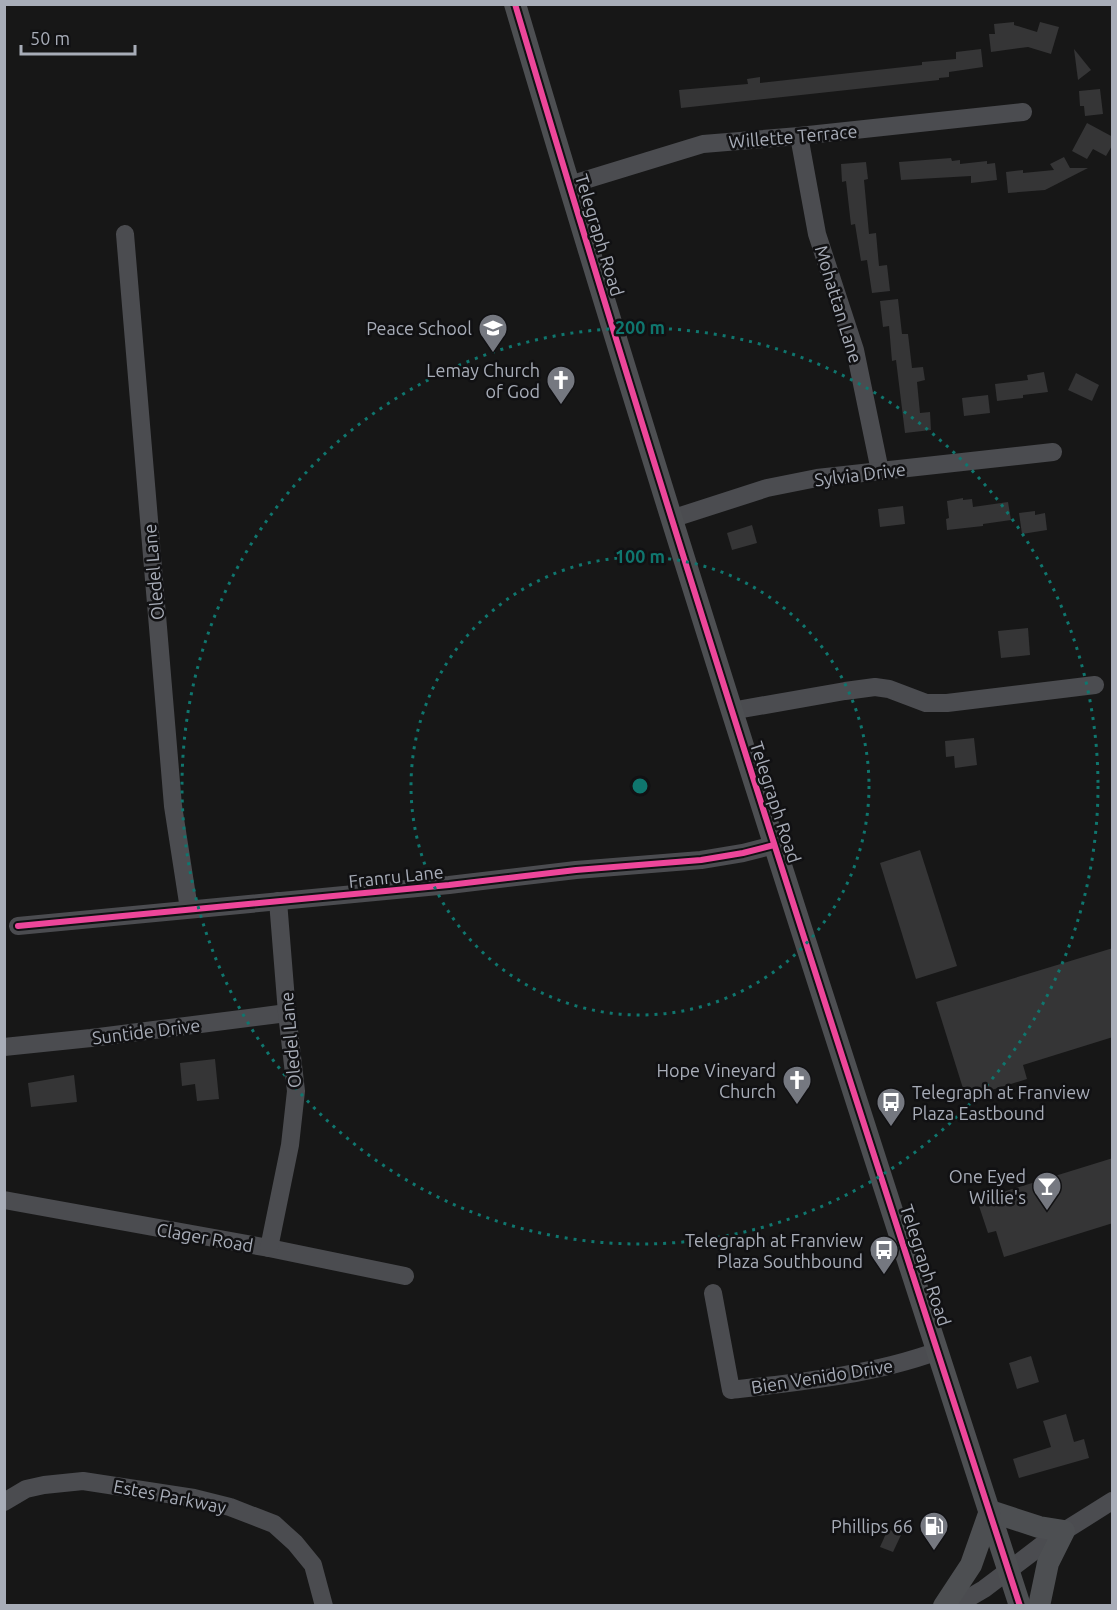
<svg xmlns="http://www.w3.org/2000/svg" width="1117" height="1610" font-family="Ubuntu,sans-serif">
<style>
.building{fill:#353536}
.lines{fill:none;stroke-linecap:round;stroke-linejoin:round}
.minor{stroke:#4b4c50;stroke-width:18}
.major{stroke:#4d4f52;stroke-width:22}
.cycleway-casing{stroke:#111113;stroke-width:10}
.cycleway{stroke:#ed469a;stroke-width:6}
.ring{fill:none;stroke:#0f766e;stroke-width:3;stroke-dasharray:3 6}
.labels{text-anchor:middle;dominant-baseline:central;stroke-width:5;stroke-linejoin:round;paint-order:stroke}
.street-label{font-size:18px;fill:#a8adb8;stroke:#111113}
.poi-label{font-size:18px;fill:#a8adb8;stroke:#111113;text-anchor:end}
.centre{fill:#0f766e;stroke:#111113;stroke-width:3}
.ring-label{font-size:18px;text-anchor:middle;font-weight:bold;fill:#0f766e;stroke:#111113;stroke-width:5;stroke-linejoin:round;paint-order:stroke}
</style>
<rect width="100%" height="100%" fill="#171717"/>
<g class="building">
<path d="M1014,22V25L1037,32L1040,22L1059,27L1051,54L1028,47L991,52L989,34H995L994,24Z"/>
<path d="M981,49L983,67L949,72V77L939,78V80L681,108L679,90L748,84L747,79L760,77V83L922,65V62L956,59V52Z"/>
<path d="M1074,49L1091,70L1078,80Z"/>
<path d="M1100,89L1103,114L1085,116L1084,106H1080L1079,91Z"/>
<path d="M1087,123L1113,137V144L1106,156L1093,149L1087,159L1072,151Z"/>
<path d="M1064,157L1070,168H1088L1045,190L1008,193L1006,172L1023,170V173L1054,170L1050,164Z"/>
<path d="M951,158L952,161L960,160V164L987,161V164L995,163L997,180L971,183V176L901,180L899,162Z"/>
<path d="M866,162L868,179L864,180L869,234L876,233L879,266L887,265L890,291L872,293L867,260L861,261L855,224L851,225L846,181L842,182L841,164Z"/>
<path d="M898,299L902,334H908L912,368L923,367L925,380L917,382L920,413L930,412L931,430L905,433L896,360L892,361L889,326L883,327L880,301Z"/>
<path d="M1044,372L1048,392L1023,395V398L997,401L995,384L1028,380L1027,375Z"/>
<path d="M1076,373L1099,385L1092,401L1068,390Z"/>
<path d="M988,395L990,413L964,416L962,398Z"/>
<path d="M963,498V500L972,499L973,507L1008,502L1011,520L983,524V526L947,530L946,519L949,518L947,501Z"/>
<path d="M903,506L905,524L880,527L878,509Z"/>
<path d="M1035,511V515L1045,513L1047,530L1022,534L1019,513Z"/>
<path d="M752,525L757,543L732,550L727,533Z"/>
<path d="M1028,628L1030,655L1001,658L998,631Z"/>
<path d="M974,738L977,765L955,768L954,756L946,757L945,741Z"/>
<path d="M920,850L957,966L916,979L880,863Z"/>
<path d="M1113,948V1037L1023,1065L1027,1079L966,1098L936,1002Z"/>
<path d="M215,1059L219,1099L197,1101L195,1084L182,1086L180,1063Z"/>
<path d="M74,1075L77,1102L31,1107L28,1083Z"/>
<path d="M1113,1158V1223L1004,1257L996,1231L988,1233L977,1200Z"/>
<path d="M1031,1356L1039,1382L1017,1389L1009,1363Z"/>
<path d="M1066,1414L1074,1442L1084,1439L1089,1458L1019,1478L1013,1459L1051,1447L1043,1421Z"/>
<path d="M888,1529L901,1535L893,1552L880,1547Z"/>
</g>
<g class="lines">
<g class="minor">
<path d="M799,136L817,234L855,350L880,471"/>
<path d="M569,185L703,144L799,136L1023,112"/>
<path d="M125,234L173,806L189,909"/>
<path d="M671,519L767,488L817,478L1053,452"/>
<path d="M731,711L845,691L875,687L889,689L926,703H947L1095,685"/>
<path d="M18,926L449,885L576,870L701,860L743,853L774,845"/>
<path d="M4,1047L91,1038L287,1013"/>
<path d="M4,1200L269,1248L405,1276"/>
<path d="M269,1248L290,1145L296,1091L287,1013L278,901"/>
<path d="M713,1293L731,1390C800,1382 872,1375 938,1351"/>
<path d="M4,1502L26,1489L44,1485L83,1481L194,1498L230,1507L274,1524L295,1543L313,1565L324,1606"/>
<path d="M955,1606L984,1589L1042,1545L1112,1501"/>
</g>
<g class="major">
<path d="M515,4C674,541 847,1073 1020,1606"/>
<path d="M990,1511L1039,1527L1064,1531L1048,1563L1039,1606"/>
<path d="M944,1606L971,1565L990,1511"/>
</g>
<g class="cycleway-casing">
<g id="cycleway">
<path d="M515,4C674,541 847,1073 1020,1606"/>
<path d="M18,926L449,885L576,870L701,860L743,853L774,845"/>
</g>
</g>
<use href="#cycleway" class="cycleway"/>
</g>
<g class="ring">
<circle cx="640" cy="786" r="229"/>
<circle cx="640" cy="786" r="458"/>
</g>
<defs>
<g id="school-pin" transform="scale(1.5)"><path d="M0 17L-7.5 6A9.5 9.5 0 1 1 7.5 6Z" fill="#757880" stroke="#111113"/><path d="M0-5L7-2L0 1L-7-2ZM-4 1L0 2.5L4 1V4Q0 6-4 4Z" fill="#fff"/></g>
<g id="church-pin" transform="scale(1.5)"><path d="M0 17L-7.5 6A9.5 9.5 0 1 1 7.5 6Z" fill="#757880" stroke="#111113"/><path d="M-1.2-6h2.4v3.5h3.3v2.4h-3.3V6h-2.4V-.1h-3.3v-2.4h3.3Z" fill="#fff"/></g>
<g id="bus-pin" transform="scale(1.5)"><path d="M0 17L-7.5 6A9.5 9.5 0 1 1 7.5 6Z" fill="#757880" stroke="#111113"/><path d="M-5-6H5V4H4V6H2V4H-2V6H-4V4H-5ZM-3.5-4V0h7V-4ZM-3.5 1.2v1.5H-2V1.2ZM2 1.2v1.5H3.5V1.2Z" fill="#fff"/></g>
<g id="bar-pin" transform="scale(1.5)"><path d="M0 17L-7.5 6A9.5 9.5 0 1 1 7.5 6Z" fill="#757880" stroke="#111113"/><path d="M-6-5H6L.8 .8V4.5H3.5V6h-7V4.5H-.8V.8Z" fill="#fff"/></g>
<g id="fuel-pin" transform="scale(1.5)"><path d="M0 17L-7.5 6A9.5 9.5 0 1 1 7.5 6Z" fill="#757880" stroke="#111113"/><path d="M-5.5-6h7V0h2V4h1.3V-2.5L3-4.5l.8-.8L6-3V5H2.5V1h-1V6h-7ZM-4.2-4.7v3.2H.2V-4.7Z" fill="#fff"/></g>
</defs>
<g fill-rule="evenodd">
<use href="#school-pin" x="493" y="328"/>
<use href="#church-pin" x="561" y="380"/>
<use href="#church-pin" x="797" y="1080"/>
<use href="#bus-pin" x="891" y="1102"/>
<use href="#bar-pin" x="1047" y="1186"/>
<use href="#bus-pin" x="884" y="1250"/>
<use href="#fuel-pin" x="934" y="1526"/>
</g>
<g class="labels">
<g class="street-label">
<text transform="translate(793 136) rotate(-5)">Willette Terrace</text>
<text transform="translate(600 235) rotate(73)">Telegraph Road</text>
<text transform="translate(839 304) rotate(73)">Mohattan Lane</text>
<text transform="translate(860 474) rotate(-7)">Sylvia Drive</text>
<text transform="translate(153 572) rotate(-95)">Oledel Lane</text>
<text transform="translate(776 802) rotate(72)">Telegraph Road</text>
<text transform="translate(396 876) rotate(-6)">Franru Lane</text>
<text transform="translate(146 1031) rotate(-7)">Suntide Drive</text>
<text transform="translate(290 1040) rotate(-95)">Oledel Lane</text>
<text transform="translate(205 1237) rotate(10)">Clager Road</text>
<text transform="translate(926 1265) rotate(72)">Telegraph Road</text>
<text transform="translate(822 1376) rotate(-9)">Bien Venido Drive</text>
<text transform="translate(170 1496) rotate(11)">Estes Parkway</text>
</g>
<g class="poi-label">
<text x="472" y="328">Peace School</text>
<text x="540" y="370">Lemay Church<tspan x="540" dy="21">of God</tspan></text>
<text x="776" y="1070">Hope Vineyard<tspan x="776" dy="21">Church</tspan></text>
<text x="912" y="1092" text-anchor="start">Telegraph at Franview<tspan x="912" dy="21">Plaza Eastbound</tspan></text>
<text x="1026" y="1176">One Eyed<tspan x="1026" dy="21">Willie's</tspan></text>
<text x="863" y="1240">Telegraph at Franview<tspan x="863" dy="21">Plaza Southbound</tspan></text>
<text x="913" y="1526">Phillips 66</text>
</g>
</g>
<circle cx="640" cy="786" r="9" class="centre"/>
<g class="ring-label">
<text x="640" y="334">200 m</text>
<text x="640" y="563">100 m</text>
</g>
<rect width="1117" height="1610" fill="none" stroke="#a8adb8" stroke-width="12"/>
<path d="M21 45v9h114v-9" fill="none" stroke="#a8adb8" stroke-width="3"/>
<text x="30" y="45" font-size="18" fill="#a8adb8" stroke="#111113" stroke-width="4.5" paint-order="stroke">50 m</text>
</svg>
